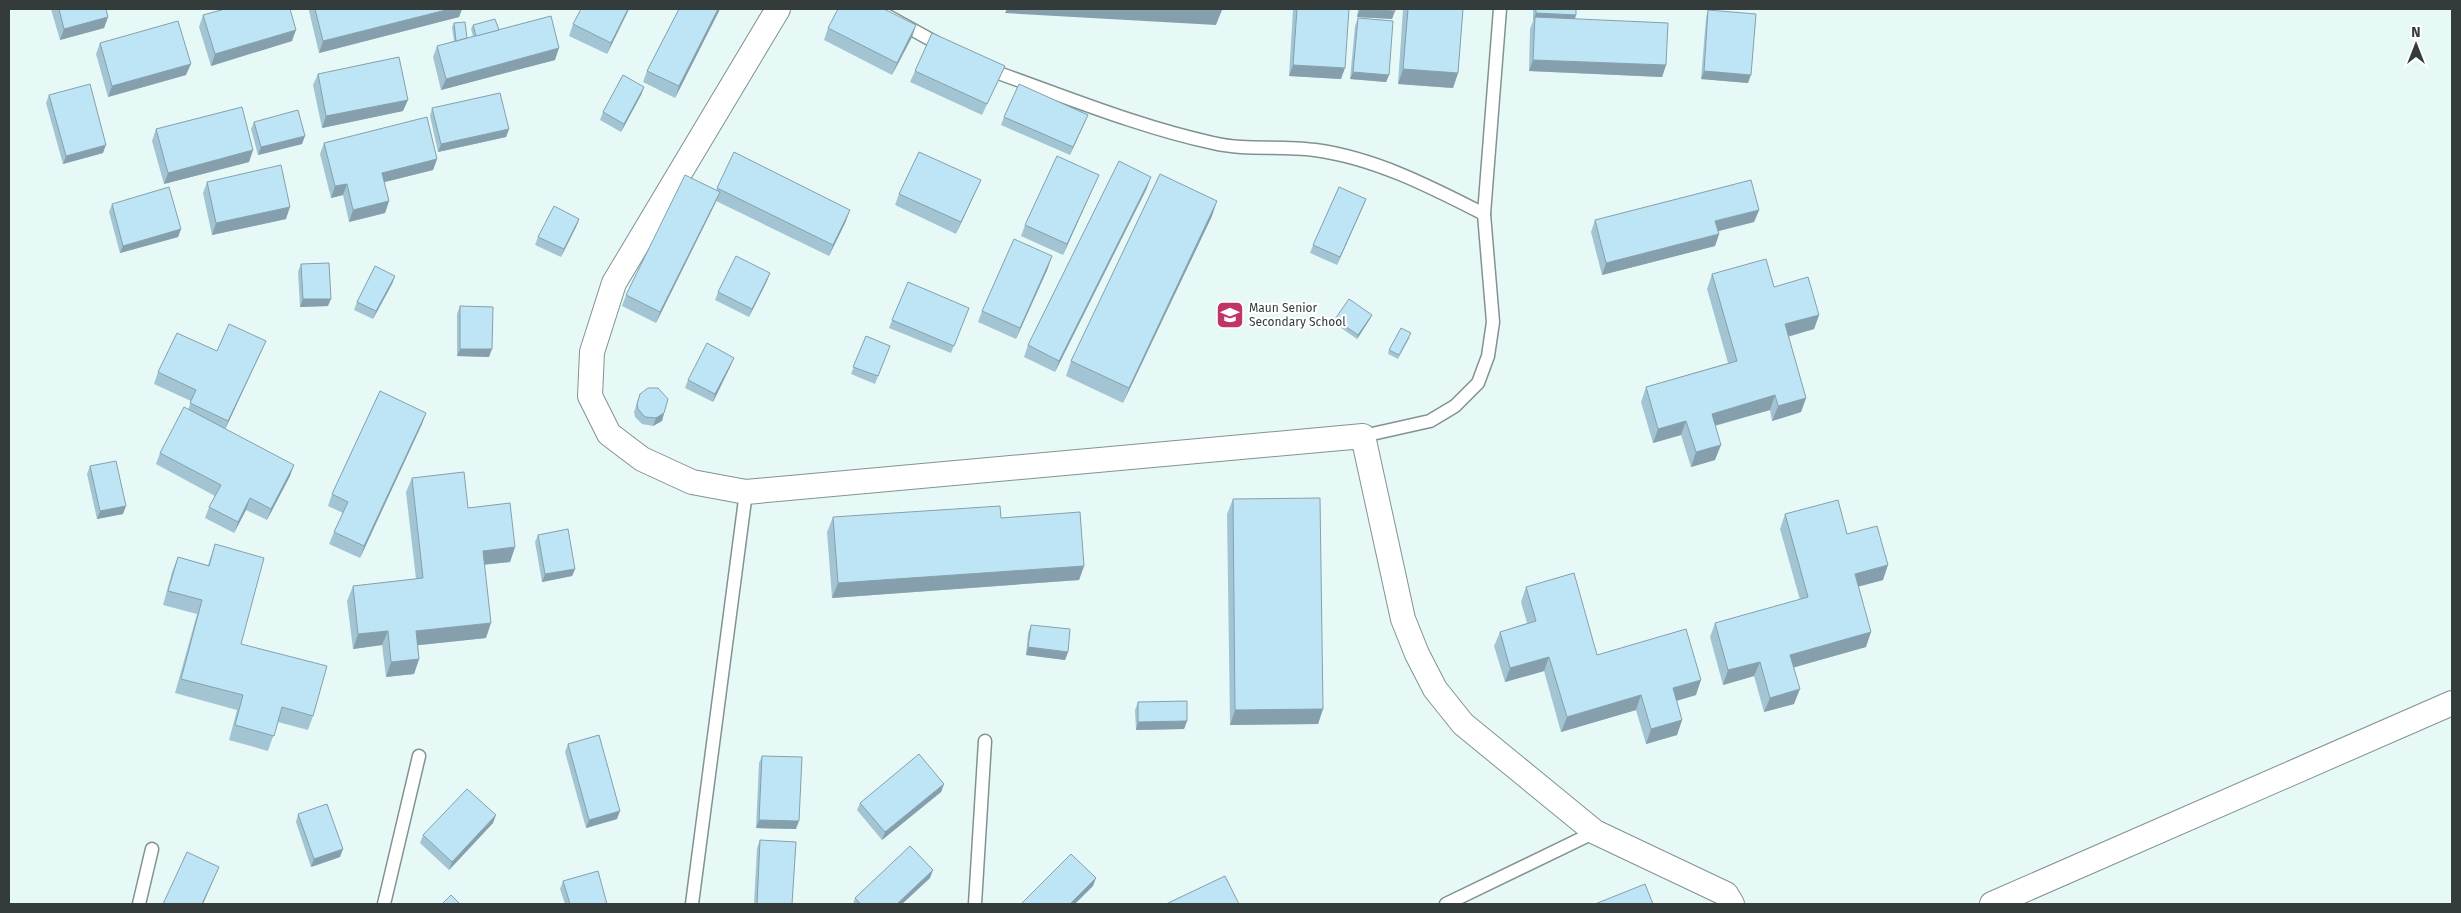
<svg xmlns="http://www.w3.org/2000/svg" width="2461" height="913" font-family="'Fira Sans',sans-serif">
<style>
.lines{fill:none;stroke-linecap:round;stroke-linejoin:round}
.lane-casing{stroke:#819391;stroke-width:15}
.street-casing{stroke:#819391;stroke-width:26}
.lane{stroke:#fff;stroke-width:12}
.street{stroke:#fff;stroke-width:24}
.wall{fill:#a3c5d3}
.shaded-wall{fill:#85a0ac}
.building{fill:#bee5f5;stroke:#85a0ac}
.labels{text-anchor:middle;dominant-baseline:central;stroke-width:4.5;stroke-linejoin:round;paint-order:stroke}
.poi-label{font-size:12px;fill:#343b3b;stroke:#fff;text-anchor:start}
</style>
<rect width="100%" height="100%" fill="#e6f9f7"/>
<g class="lines">
<g class="lane-casing">
<g id="lane">
<path d="M875,9L944,47"/>
<path d="M987,69C1059,94 1138,127 1213,143C1246,151 1281,145 1315,150C1375,158 1431,187 1484,214"/>
<path d="M1363,436L1430,421L1455,406L1478,383L1488,356L1493,322L1484,214L1500,9"/>
<path d="M139,904L152,849"/>
<path d="M384,904L419,756"/>
<path d="M692,904L746,492"/>
<path d="M975,904L985,741"/>
<path d="M1446,904L1595,832"/>
</g>
</g>
<g class="street-casing">
<g id="street">
<path d="M778,9L614,283L592,352L590,396L609,434L642,459L692,482L746,492L1363,436L1403,619L1417,654L1435,689L1463,724L1595,832L1726,894L1732,904"/>
<path d="M1992,904L2452,703"/>
</g>
</g>
<use href="#lane" class="lane"/>
<use href="#street" class="street"/>
</g>
<g class="wall">
<path d="M51,9H106L108,17L104,28L60,40Z"/>
<path d="M309,9H462L459,17L319,53L309,11Z"/>
<path d="M629,9L607,54L569,36L573,24Z"/>
<path d="M679,9H720L675,98L643,82L647,71Z"/>
<path d="M1293,9H1349L1341,79L1289,76Z"/>
<path d="M1358,9H1395L1392,19L1357,17Z"/>
<path d="M1403,9H1463L1458,73L1453,88L1398,84Z"/>
<path d="M1533,9H1576V15L1575,19L1666,65L1662,77L1529,71L1530,29L1533,21Z"/>
<path d="M1708,10L1748,83L1701,79L1706,18Z"/>
<path d="M203,15L292,41L211,66L199,27Z"/>
<path d="M1358,18L1389,75L1386,82L1350,79L1355,26Z"/>
<path d="M454,23L467,38L473,36L471,29L473,25L499,30L555,60L441,90L433,57L437,46L454,41L452,27Z"/>
<path d="M916,25L912,37L892,75L824,40L828,28Z"/>
<path d="M100,43L186,75L108,97L96,54Z"/>
<path d="M1005,66L1000,77L982,115L910,82L915,71Z"/>
<path d="M318,74L403,111L322,128L313,85Z"/>
<path d="M644,87L641,95L621,132L600,120L603,112Z"/>
<path d="M49,95L103,153L63,164L46,103Z"/>
<path d="M432,108L509,129L506,137L438,152L430,116Z"/>
<path d="M1004,117L1085,122L1070,155L1001,125Z"/>
<path d="M254,122L302,144L258,155L251,129Z"/>
<path d="M156,129L253,150L249,162L164,184L152,141Z"/>
<path d="M324,143L437,159L433,170L384,182L389,201L385,213L349,222L343,195L331,198L320,154Z"/>
<path d="M1099,175L1094,186L1063,255L1021,236L1025,225Z"/>
<path d="M981,180L976,191L956,234L895,205L899,194Z"/>
<path d="M207,182L286,219L212,235L203,193Z"/>
<path d="M717,188L846,221L829,256L716,201L656,323L622,306L626,295L716,191Z"/>
<path d="M1147,188L1055,372L1024,357L1028,345Z"/>
<path d="M1366,199L1337,265L1310,253L1313,245Z"/>
<path d="M112,204L181,229L178,237L120,253L109,212Z"/>
<path d="M1759,210L1754,222L1718,231L1719,234L1715,246L1602,275L1591,232L1595,220Z"/>
<path d="M1212,216L1123,403L1066,376L1071,361Z"/>
<path d="M579,219L576,227L561,257L535,245L538,237Z"/>
<path d="M301,264L328,306L300,307L298,272Z"/>
<path d="M1048,268L1016,339L978,322L982,311Z"/>
<path d="M1712,274L1774,287L1819,315L1814,329L1788,337L1806,398L1801,412L1772,421L1770,410L1715,426V460L1691,467L1681,435L1653,443L1641,402L1646,387L1728,363L1707,289Z"/>
<path d="M395,276L392,284L373,319L354,310L357,302Z"/>
<path d="M767,281L749,317L715,300L718,292Z"/>
<path d="M460,306L489,357L457,356V314Z"/>
<path d="M969,308L951,353L889,328L892,320Z"/>
<path d="M1372,315L1370,319L1357,339L1334,323L1335,319Z"/>
<path d="M866,336L890,346L875,384L851,374Z"/>
<path d="M1410,337L1398,359L1388,354L1389,350Z"/>
<path d="M266,341L261,352L225,429L290,476L267,520L246,510L234,533L205,518L209,507L215,496L156,464L160,453L188,410L191,401L154,384L158,372L217,351Z"/>
<path d="M731,365L713,402L685,388L688,380Z"/>
<path d="M640,394L664,413L662,421L653,426L642,424L635,417L634,412Z"/>
<path d="M426,413L422,424L360,558L329,544L334,532L343,513L328,506L332,494Z"/>
<path d="M90,466L123,514L97,519L87,474Z"/>
<path d="M412,478L468,508L515,547L510,562L484,565L486,638L418,645L419,659L414,674L386,677L382,645L353,649L347,601L353,586L416,579L406,492Z"/>
<path d="M1233,499L1323,709L1318,724L1230,725L1227,514Z"/>
<path d="M1785,514L1847,534L1883,580L1858,586L1866,647L1793,667L1794,704L1764,712L1754,676L1723,685L1710,637L1715,623L1800,600L1780,529Z"/>
<path d="M833,517L1001,518L1084,566L1079,580L832,598L827,532Z"/>
<path d="M538,535L575,569L572,576L542,582L535,542Z"/>
<path d="M215,544L241,644L313,716L308,730L278,722L268,751L229,740L237,710L175,693L197,614L163,605L172,572L178,557L208,565Z"/>
<path d="M1526,587L1597,655L1696,695L1677,701L1682,720L1677,735L1646,744L1636,710L1561,732L1544,671L1505,682L1494,646L1500,632L1527,623L1521,602Z"/>
<path d="M1031,625L1068,652L1065,660L1026,655L1028,633Z"/>
<path d="M1138,702L1187,721L1184,729L1136,730L1135,710Z"/>
<path d="M568,744L617,819L586,828L565,752Z"/>
<path d="M762,756L796,829L756,828L759,763Z"/>
<path d="M944,784L941,792L882,840L857,810L860,803Z"/>
<path d="M298,814L340,857L311,867L296,822Z"/>
<path d="M493,823L449,870L420,843L423,835Z"/>
<path d="M760,840L792,904H754L757,848Z"/>
<path d="M930,878L902,904H853L855,898Z"/>
<path d="M563,881L607,904H565L560,889Z"/>
</g>
<g class="shaded-wall">
<path d="M450,9H462L459,17L319,53L323,41Z"/>
<path d="M628,9H629L607,54L611,43Z"/>
<path d="M718,9H720L675,98L679,86Z"/>
<path d="M1007,9H1199L1222,10L1216,25L1005,13Z"/>
<path d="M1360,9L1395,11L1392,19L1357,17Z"/>
<path d="M1536,13L1576,15L1573,23L1535,17L1533,21Z"/>
<path d="M108,17L104,28L60,40L64,29Z"/>
<path d="M916,25L912,37L892,75L897,63Z"/>
<path d="M296,30L292,41L211,66L215,54Z"/>
<path d="M559,48L555,60L441,90L446,79Z"/>
<path d="M1533,60L1666,65L1662,77L1529,71Z"/>
<path d="M191,64L186,75L108,97L112,86Z"/>
<path d="M1293,65L1345,68L1341,79L1289,76Z"/>
<path d="M1403,69L1458,73L1453,88L1398,84Z"/>
<path d="M1704,71L1751,75L1748,83L1701,79Z"/>
<path d="M1353,72L1389,75L1386,82L1350,79Z"/>
<path d="M644,87L641,95L621,132L624,124Z"/>
<path d="M408,100L403,111L322,128L326,116Z"/>
<path d="M1088,115L1085,122L1070,155L1073,147Z"/>
<path d="M509,129L506,137L438,152L441,144Z"/>
<path d="M305,136L302,144L258,155L261,147Z"/>
<path d="M106,145L103,153L63,164L66,156Z"/>
<path d="M253,150L249,162L164,184L168,173Z"/>
<path d="M437,159L433,170L377,184L382,173Z"/>
<path d="M1099,175L1094,186L1063,255L1067,244Z"/>
<path d="M1151,177L1147,188L1055,372L1059,361Z"/>
<path d="M981,180L976,191L956,234L961,222Z"/>
<path d="M347,184L343,195L331,198L335,186Z"/>
<path d="M720,192L715,204L656,323L660,312Z"/>
<path d="M1366,199L1363,207L1337,265L1340,257Z"/>
<path d="M389,201L385,213L349,222L353,210Z"/>
<path d="M1217,201L1212,216L1123,403L1129,388Z"/>
<path d="M290,207L286,219L212,235L216,223Z"/>
<path d="M850,210L846,221L829,256L833,245Z"/>
<path d="M1759,210L1754,222L1711,233L1715,221Z"/>
<path d="M579,219L576,227L561,257L564,249Z"/>
<path d="M181,229L178,237L120,253L123,246Z"/>
<path d="M1719,234L1715,246L1602,275L1606,263Z"/>
<path d="M1052,256L1048,268L1016,339L1020,328Z"/>
<path d="M770,273L767,281L749,317L752,309Z"/>
<path d="M395,276L392,284L373,319L376,311Z"/>
<path d="M303,299H331L328,306L300,307Z"/>
<path d="M1372,315L1370,319L1357,339L1358,335Z"/>
<path d="M1819,315L1814,329L1779,339L1785,324Z"/>
<path d="M266,341L261,352L224,432L228,421Z"/>
<path d="M460,349H492L489,357L457,356Z"/>
<path d="M734,358L731,365L713,402L715,394Z"/>
<path d="M1775,395L1770,410L1706,428L1712,414Z"/>
<path d="M1806,398L1801,412L1772,421L1778,406Z"/>
<path d="M426,413L422,424L360,558L364,546Z"/>
<path d="M664,413L662,421L653,426L656,418Z"/>
<path d="M1686,421L1681,435L1653,443L1658,429Z"/>
<path d="M1721,445L1715,460L1691,467L1696,452Z"/>
<path d="M294,465L290,476L267,520L271,509Z"/>
<path d="M250,498L246,510L234,533L238,522Z"/>
<path d="M126,506L123,514L97,519L100,511Z"/>
<path d="M515,547L510,562L478,565L483,551Z"/>
<path d="M1888,565L1883,580L1850,589L1855,574Z"/>
<path d="M1084,566L1079,580L832,598L838,583Z"/>
<path d="M575,569L572,576L542,582L545,574Z"/>
<path d="M491,623L486,638L411,646L416,631Z"/>
<path d="M388,631L382,645L353,649L358,634Z"/>
<path d="M1871,632L1866,647L1785,670L1790,655Z"/>
<path d="M1028,647L1068,652L1065,660L1026,655Z"/>
<path d="M1549,657L1544,671L1505,682L1510,668Z"/>
<path d="M419,659L414,674L386,677L391,662Z"/>
<path d="M1760,662L1754,676L1723,685L1728,670Z"/>
<path d="M1701,680L1696,695L1668,703L1673,688Z"/>
<path d="M1800,689L1794,704L1764,712L1770,698Z"/>
<path d="M1641,695L1636,710L1561,732L1567,717Z"/>
<path d="M1323,709L1318,724L1230,725L1235,710Z"/>
<path d="M1682,720L1677,735L1646,744L1651,729Z"/>
<path d="M1187,721L1184,729L1136,730L1138,722Z"/>
<path d="M944,784L941,792L882,840L885,832Z"/>
<path d="M620,811L617,819L586,828L589,820Z"/>
<path d="M496,815L493,823L449,870L452,862Z"/>
<path d="M759,820L799,821L796,829L756,828Z"/>
<path d="M343,849L340,857L311,867L314,859Z"/>
<path d="M219,867L203,904H202Z"/>
<path d="M933,870L930,878L902,904H897Z"/>
<path d="M1096,878L1093,886L1075,904H1070Z"/>
</g>
<g class="building">
<path d="M59,9H106L108,17L64,29Z"/>
<path d="M225,9H290L296,30L215,54L203,15Z"/>
<path d="M315,9H450L323,41Z"/>
<path d="M581,9H628L611,43L573,24Z"/>
<path d="M679,9H718L679,86L647,71Z"/>
<path d="M838,9H884L916,25L897,63L828,28Z"/>
<path d="M1199,9H1222V10Z"/>
<path d="M1297,9H1349L1345,68L1293,65Z"/>
<path d="M1362,9H1395V11Z"/>
<path d="M1408,9H1463L1458,73L1403,69Z"/>
<path d="M1536,9H1576V15L1536,13Z"/>
<path d="M1708,10L1756,14L1751,75L1704,71Z"/>
<path d="M551,16L559,48L446,79L437,46Z"/>
<path d="M1535,17L1668,23L1666,65L1533,60Z"/>
<path d="M1358,18L1393,21L1389,75L1353,72Z"/>
<path d="M495,19L499,30L476,36L473,25Z"/>
<path d="M178,21L191,64L112,86L100,43Z"/>
<path d="M465,22L467,38L456,41L454,23Z"/>
<path d="M932,33L1005,66L987,104L915,71Z"/>
<path d="M399,57L408,100L326,116L318,74Z"/>
<path d="M623,75L644,87L624,124L603,112Z"/>
<path d="M90,84L106,145L66,156L49,95Z"/>
<path d="M1019,84L1088,115L1073,147L1004,117Z"/>
<path d="M500,93L509,129L441,144L432,108Z"/>
<path d="M242,107L253,150L168,173L156,129Z"/>
<path d="M298,110L305,136L261,147L254,122Z"/>
<path d="M427,117L437,159L382,173L389,201L353,210L347,184L335,186L324,143Z"/>
<path d="M734,152L850,210L833,245L717,188Z"/>
<path d="M919,152L981,180L961,222L899,194Z"/>
<path d="M1057,156L1099,175L1067,244L1025,225Z"/>
<path d="M1119,161L1151,177L1059,361L1028,345Z"/>
<path d="M281,165L290,207L216,223L207,182Z"/>
<path d="M1160,174L1217,201L1129,388L1071,361Z"/>
<path d="M685,175L720,192L660,312L626,295Z"/>
<path d="M1751,180L1759,210L1715,221L1719,234L1606,263L1595,220Z"/>
<path d="M169,187L181,229L123,246L112,204Z"/>
<path d="M1339,187L1366,199L1340,257L1313,245Z"/>
<path d="M554,206L579,219L564,249L538,237Z"/>
<path d="M1014,239L1052,256L1020,328L982,311Z"/>
<path d="M736,256L770,273L752,309L718,292Z"/>
<path d="M1766,259L1774,287L1808,277L1819,315L1785,324L1806,398L1778,406L1775,395L1712,414L1721,445L1696,452L1686,421L1658,429L1646,387L1737,361L1712,274Z"/>
<path d="M329,263L331,299H303L301,264Z"/>
<path d="M375,266L395,276L376,311L357,302Z"/>
<path d="M908,282L969,308L954,346L892,320Z"/>
<path d="M1349,299L1372,315L1358,335L1335,319Z"/>
<path d="M460,306L493,307L492,349H460Z"/>
<path d="M229,324L266,341L228,421L190,403L196,390L158,372L177,333L217,351Z"/>
<path d="M1401,328L1411,333L1399,355L1389,350Z"/>
<path d="M866,336L890,346L878,376L853,367Z"/>
<path d="M707,343L734,358L715,394L688,380Z"/>
<path d="M648,388H658L668,399L664,413L656,418L645,417L638,409L637,404L640,394Z"/>
<path d="M380,391L426,413L364,546L334,532L348,502L332,494Z"/>
<path d="M184,407L294,465L271,509L250,498L238,522L209,507L221,485L160,453Z"/>
<path d="M116,461L126,506L100,511L90,466Z"/>
<path d="M464,472L468,508L510,503L515,547L483,551L491,623L416,631L419,659L391,662L388,631L358,634L353,586L423,578L412,478Z"/>
<path d="M1320,498L1323,709L1235,710L1233,499Z"/>
<path d="M1838,500L1847,534L1877,526L1888,565L1855,574L1871,632L1790,655L1800,689L1770,698L1760,662L1728,670L1715,623L1808,597L1785,514Z"/>
<path d="M1000,506L1001,518L1080,512L1084,566L838,583L833,517Z"/>
<path d="M568,529L575,569L545,574L538,535Z"/>
<path d="M215,544L264,558L241,644L327,666L313,716L282,707L274,736L235,725L243,695L181,679L202,600L168,591L178,557L209,566Z"/>
<path d="M1574,573L1597,655L1686,629L1701,680L1673,688L1682,720L1651,729L1641,695L1567,717L1549,657L1510,668L1500,632L1536,621L1526,587Z"/>
<path d="M1031,625L1070,629L1068,652L1028,647Z"/>
<path d="M1187,701V721L1138,722V702Z"/>
<path d="M599,735L620,811L589,820L568,744Z"/>
<path d="M919,754L944,784L885,832L860,803Z"/>
<path d="M762,756L802,757L799,821L759,820Z"/>
<path d="M467,789L496,815L452,862L423,835Z"/>
<path d="M327,804L343,849L314,859L298,814Z"/>
<path d="M760,840L796,842L792,904H757Z"/>
<path d="M910,846L933,870L897,904H861L855,898Z"/>
<path d="M187,852L219,867L202,904H163Z"/>
<path d="M1071,854L1096,878L1070,904H1021Z"/>
<path d="M598,871L607,904H570L563,881Z"/>
<path d="M1225,876L1239,904H1166Z"/>
<path d="M1645,884L1653,904H1595Z"/>
<path d="M451,895L460,904H442Z"/>
</g>
<defs>
<g id="school-square" transform="scale(1.4375)"><rect x="-9" y="-9" width="18" height="18" rx="4" fill="#c03468" stroke="#fff"/><path d="M0-5L7-2L0 1L-7-2ZM-4 1L0 2.5L4 1V4Q0 6-4 4Z" fill="#fff"/></g>
</defs>
<g fill-rule="evenodd">
<use href="#school-square" x="1230" y="315"/>
</g>
<g class="labels">
<g class="poi-label">
<text x="1249" y="308">Maun Senior<tspan x="1249" dy="14">Secondary School</tspan></text>
</g>
</g>
<rect width="2461" height="913" fill="none" stroke="#343b3b" stroke-width="20"/>
<g transform="translate(2416 45)" stroke="#ffffff" stroke-width="4" paint-order="stroke">
<path d="M0-4L9 19L0 12L-9 19Z" fill="#343b3b"/>
<text y="-8" font-size="14" font-weight="bold" text-anchor="middle" fill="#343b3b">N</text>
</g>
</svg>
